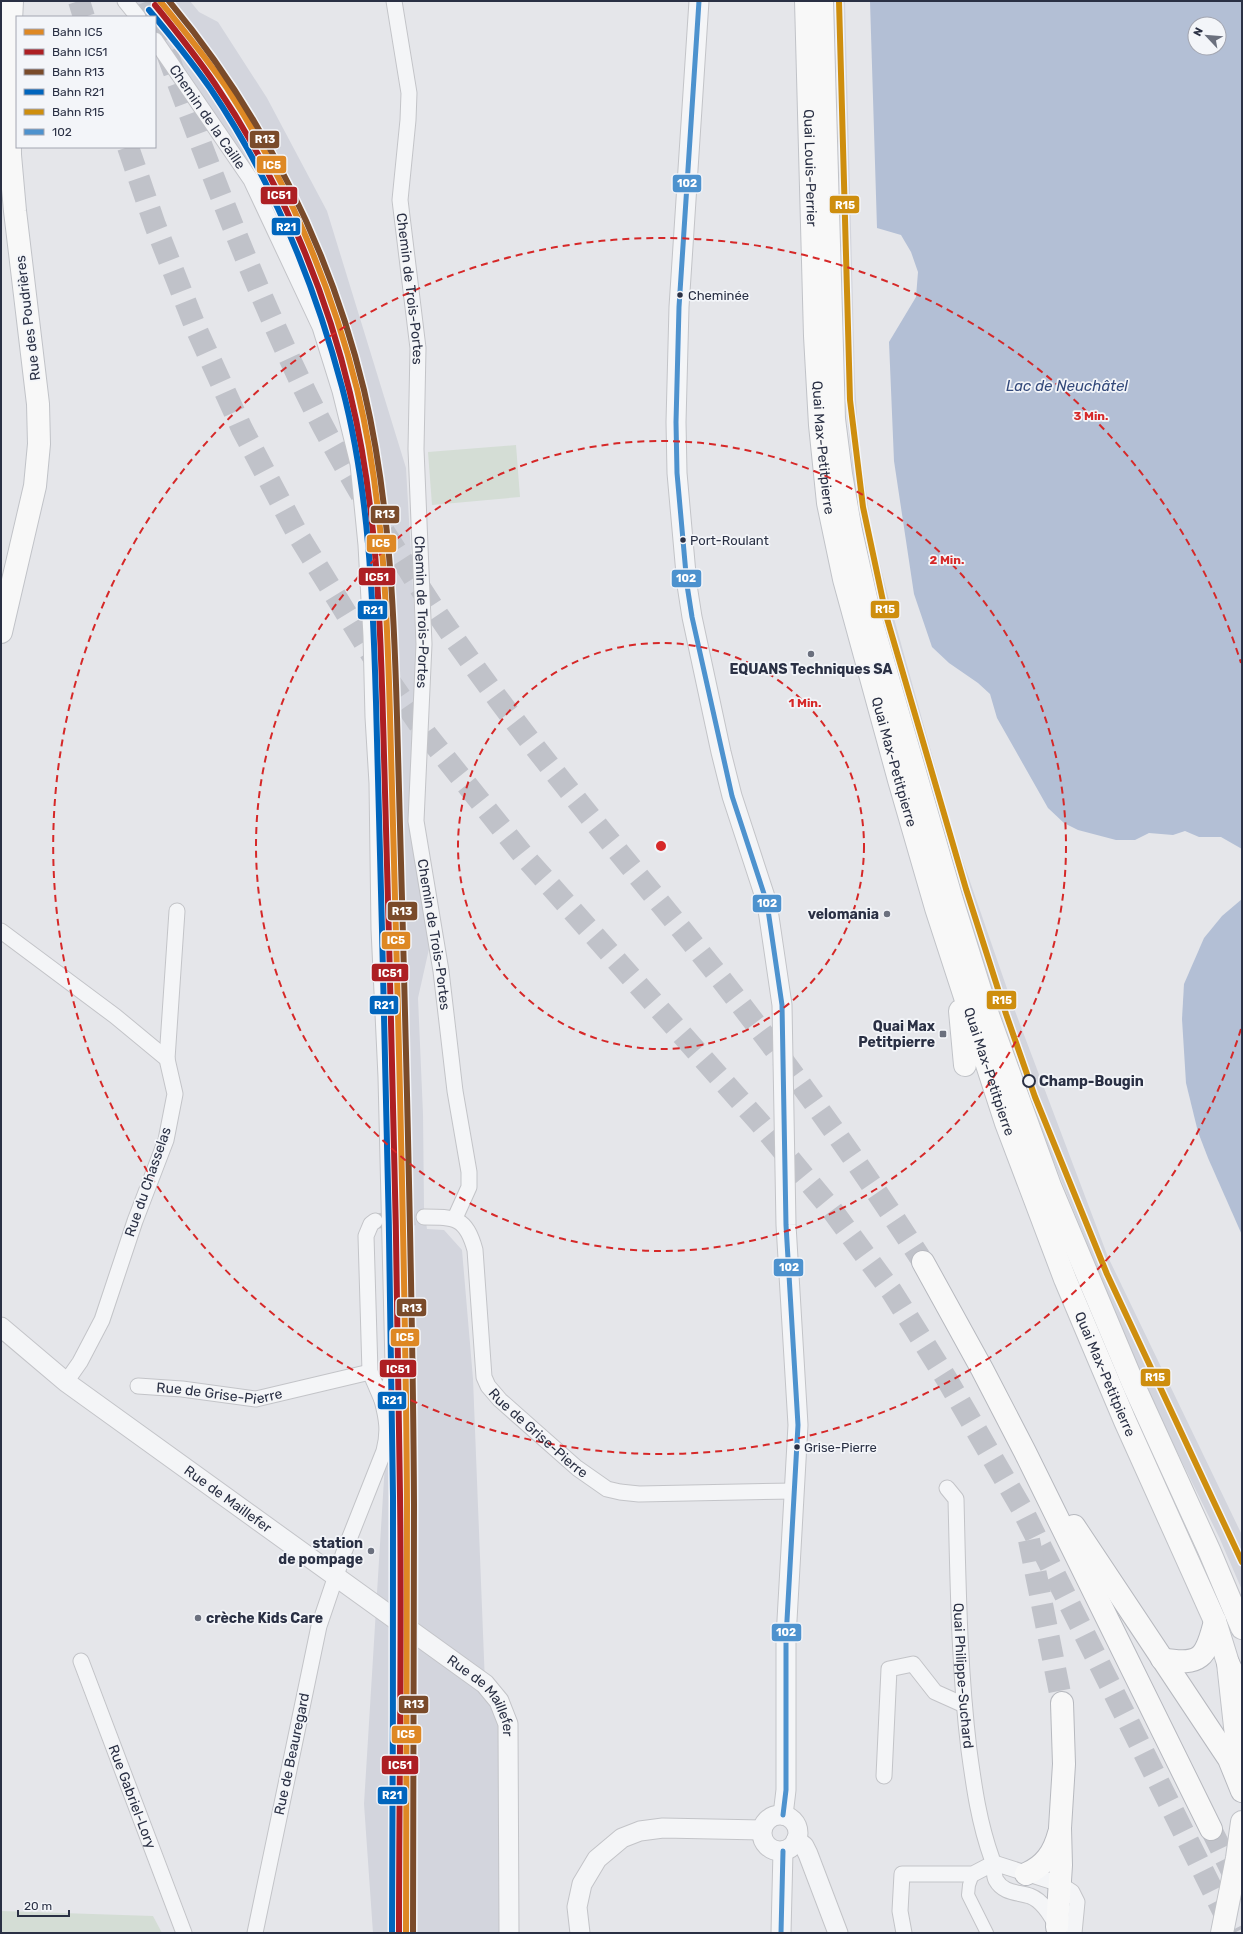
<svg xmlns="http://www.w3.org/2000/svg" width="1243" height="1934" font-family="Rubik,sans-serif">
<style>
.built{fill:#d3d5dd}
.green{fill:#d4ddd5}
.water{fill:#b3bfd5;fill-rule:evenodd}
.lines{fill:none;stroke-linecap:round;stroke-linejoin:round}
.minor-tunnel{stroke:#c0c2c9;stroke-width:15;stroke-dasharray:15 8;stroke-linecap:butt}
.motorway-tunnel{stroke:#c0c2c9;stroke-width:22;stroke-dasharray:22 11;stroke-linecap:butt}
.pedestrian-casing{stroke:#c3c4c8;stroke-width:14}
.minor-casing{stroke:#c3c4c8;stroke-width:17}
.tertiary-casing{stroke:#c3c4c8;stroke-width:21}
.primary-casing{stroke:#c1c3c8;stroke-width:24}
.motorway-casing{stroke:#b7b9bf;stroke-width:24}
.pedestrian{stroke:#f4f5f7;stroke-width:12}
.minor{stroke:#f4f5f7;stroke-width:15}
.tertiary{stroke:#f4f5f7;stroke-width:19}
.primary{stroke:#f8f8f8;stroke-width:22}
.motorway{stroke:#f8f8f8;stroke-width:22}
.bus-1-casing{stroke:#f3f5f9;stroke-width:8}
.bus-1{stroke:#4d92ce;stroke-width:5}
.rail-1-casing{stroke:#f3f5f9;stroke-width:9}
.rail-2-casing{stroke:#f3f5f9;stroke-width:9}
.rail-3-casing{stroke:#f3f5f9;stroke-width:9}
.rail-4-casing{stroke:#f3f5f9;stroke-width:9}
.rail-5-casing{stroke:#f3f5f9;stroke-width:9}
.rail-1{stroke:#de8824;stroke-width:6}
.rail-2{stroke:#ad1f23;stroke-width:6}
.rail-3{stroke:#7a4b2a;stroke-width:6}
.rail-4{stroke:#0065bd;stroke-width:6}
.rail-5{stroke:#ce8e0e;stroke-width:6}
.ring{fill:none;stroke:#d62828;stroke-width:2;stroke-dasharray:7 5}
.bus-dot{fill:#2a3044;stroke:#f3f5f9;stroke-width:1.5}
.poi-dot{fill:#6b707e;stroke:#f3f5f9;stroke-width:1.5}
.stop-dot{fill:#f3f5f9;stroke:#2a3044;stroke-width:2}
.labels{text-anchor:middle;dominant-baseline:central;stroke-width:3.5;stroke-linejoin:round;paint-order:stroke}
.bus-label{font-size:13px;fill:#2a3044;stroke:#f3f5f9;text-anchor:start}
.street-label{font-size:14px;fill:#2a3044;stroke:#f3f5f9}
.poi-label{font-size:14px;font-weight:bold;fill:#2a3044;stroke:#f3f5f9;text-anchor:end}
.stop-label{font-size:14px;font-weight:bold;fill:#2a3044;stroke:#f3f5f9;text-anchor:start}
.water-label{font-size:15px;font-style:italic;fill:#33497a;stroke:#f3f5f9}
.centre{fill:#d62828;stroke:#f3f5f9;stroke-width:2}
.ring-label{font-size:12px;text-anchor:middle;font-weight:bold;fill:#d62828;stroke:#f3f5f9;stroke-width:3.5;stroke-linejoin:round;paint-order:stroke}
.line-badge{stroke:#f3f5f9;stroke-width:1.5}
.badge-label{font-size:11px;text-anchor:middle;font-weight:bold;fill:#fff}
</style>
<rect width="100%" height="100%" fill="#e5e6ea"/>
<g class="built">
<path d="M125,1H190L199,12L218,22L267,98L327,211L406,468L416,641L411,817L429,949L418,998L423,1114L424,1208L427,1229L444,1230L462,1250L473,1379L485,1684L499,1701L509,1933H373L364,1804L385,1463L388,1389L366,545L340,391L251,180L155,40V17H138Z"/>
<path d="M835,1H845L855,381L858,434L872,533L890,604L956,841L1012,1003L1108,1257L1242,1535V1590L1219,1537L1146,1389L1051,1155L988,978L926,775L880,606L861,530L854,484L844,383Z"/>
</g>
<g class="green">
<path d="M516,445L520,497L432,505L428,452Z"/>
<path d="M1,1911L153,1916L162,1933H1Z"/>
</g>
<g class="water">
<path d="M870,1H1242V849L1221,837H1199L1185,831L1173,835L1149,833L1135,840H1116L1078,830L1064,823L1048,808L997,718L990,694L978,683L949,663L932,647L914,594L894,461L889,342L916,297L918,272L911,252L901,235L877,228ZM1195,24H1219V48H1195Z"/>
<path d="M1242,899V1235L1208,1158L1198,1132L1186,1083L1182,1019L1184,984L1204,938L1222,916Z"/>
</g>
<g class="lines">
<path class="minor-tunnel" d="M377,1221L424,1217"/>
<g class="motorway-tunnel">
<path d="M79,1L84,17"/>
<path d="M148,1L154,17"/>
<path d="M155,21C202,147 248,275 308,397C337,456 372,514 408,569C499,713 612,841 717,974C790,1067 859,1163 923,1262"/>
<path d="M128,147L155,225L195,326L242,429L298,535L375,660L426,734L524,856L760,1123L832,1210L892,1292L946,1378L1022,1509L1234,1933"/>
<path d="M1029,1540L1062,1703"/>
<path d="M1211,1829L1242,1892"/>
</g>
<g class="pedestrian-casing">
<path id="pedestrian" d="M973,1874L969,1885L968,1895L987,1933"/>
</g>
<g class="minor-casing">
<g id="minor">
<path d="M125,1L138,17"/>
<path id="s1" d="M394,1L409,93L408,120L400,200L418,348L416,449L424,644L416,821L441,971L455,1091L469,1172V1187L455,1218"/>
<path id="s2" d="M155,40L251,180L320,327L340,391L358,464L366,545L371,636L373,717L377,783L379,929L386,1077L393,1365L392,1378L382,1400C387,1419 389,1432 384,1451L344,1552L319,1626L255,1933"/>
<path d="M1,931L115,1016L167,1059L175,1094L166,1140L135,1221L102,1320L80,1362L66,1382"/>
<path d="M167,1059L177,911"/>
<path id="s3" d="M424,1217C455,1217 466,1217 475,1250L484,1377L488,1386L500,1400L577,1468L607,1489L620,1492L639,1494L794,1491"/>
<path d="M375,1221L371,1224L366,1236L370,1372L382,1400"/>
<path id="s4" d="M138,1386L182,1389L256,1399L370,1372"/>
<path id="s5" d="M947,1488L956,1499C958,1582 959,1667 969,1750C974,1787 979,1823 992,1859C995,1865 993,1874 996,1880C1003,1893 1017,1892 1030,1896C1043,1901 1051,1915 1057,1927"/>
<path id="s6" d="M81,1661L184,1933"/>
<path d="M884,1776L889,1669L913,1664L935,1692L964,1705"/>
<path d="M994,1863L1060,1884L1072,1892L1077,1902L1074,1933"/>
<path d="M904,1933L900,1911L902,1874H973L994,1863"/>
</g>
</g>
<g class="tertiary-casing">
<g id="tertiary">
<path d="M699,1L679,307L676,422L677,473L687,585L692,617L721,752L732,796L767,903L782,1005L786,1225L798,1425L786,1638V1790L783,1815"/>
<path id="s7" d="M1,1327L66,1382L485,1684L499,1701L508,1724L509,1933"/>
<circle cx="780" cy="1833" r="18"/>
<path d="M796,1840L804,1846L808,1854L838,1933"/>
<path d="M580,1933L577,1907L582,1884L597,1859L622,1838L640,1831L663,1828L762,1830"/>
<path d="M781,1933L783,1851"/>
</g>
</g>
<g class="primary-casing">
<g id="primary">
<path id="s8" d="M806,1L815,336L820,425L828,503L844,579L899,780L936,908L1006,1123L1065,1279L1125,1421L1215,1621L1228,1663L1241,1781"/>
<path d="M822,1L834,419L841,474L851,531L870,616L952,900L988,1015L1050,1186L1135,1388L1209,1550L1242,1628"/>
<path d="M1,632L35,486L39,444L38,404L15,211L10,155L9,61L12,1"/>
<path d="M960,1011L965,1065"/>
<path d="M1222,1933L1237,1858L1242,1822"/>
</g>
</g>
<g class="motorway-casing">
<g id="motorway">
<path d="M923,1262L982,1369L1025,1452L1211,1829"/>
<path d="M1074,1526L1229,1759L1242,1791"/>
<path d="M1162,1659C1201,1666 1206,1658 1215,1621"/>
<path d="M1228,1663L1242,1692"/>
<path d="M1026,1874C1045,1866 1054,1852 1059,1833"/>
<path d="M1057,1927L1061,1865L1060,1828L1064,1764L1062,1703"/>
</g>
</g>
<use href="#pedestrian" class="pedestrian"/>
<use href="#minor" class="minor"/>
<use href="#tertiary" class="tertiary"/>
<use href="#primary" class="primary"/>
<use href="#motorway" class="motorway"/>
<g class="bus-1-casing">
<g id="bus-1">
<path d="M699,1L679,307L676,422L677,473L687,585L692,617L732,796L767,903L782,1005L786,1225L798,1425L786,1638V1790L783,1815"/>
<path d="M781,1933L783,1851"/>
</g>
</g>
<use href="#bus-1" class="bus-1"/>
<g class="rail-1-casing">
<path id="rail-1" d="M160,1C183,29 206,58 227,88C286,179 331,284 357,389C383,496 387,606 390,716C392,789 394,862 396,935C401,1125 406,1314 407,1504C407,1647 406,1790 406,1933"/>
</g>
<g class="rail-2-casing">
<path id="rail-2" d="M155,5C176,31 197,57 215,84C277,175 325,286 350,393C376,500 380,609 383,719C385,792 387,865 389,938C394,1124 398,1309 400,1495C402,1641 399,1787 399,1933"/>
</g>
<g class="rail-3-casing">
<path id="rail-3" d="M169,1C262,113 330,248 364,390C389,497 394,607 397,717C399,790 401,863 403,936C408,1125 413,1315 414,1504C414,1647 413,1790 413,1933"/>
</g>
<g class="rail-4-casing">
<path id="rail-4" d="M149,10C170,35 191,61 210,88C271,178 314,282 342,387C369,489 373,597 376,702C378,778 380,854 382,930C387,1119 391,1307 393,1496C394,1642 392,1787 392,1933"/>
</g>
<g class="rail-5-casing">
<path id="rail-5" d="M839,1L850,400L863,507L886,615L966,889L1006,1014L1035,1097L1107,1274L1242,1562"/>
</g>
<use href="#rail-1" class="rail-1"/>
<use href="#rail-2" class="rail-2"/>
<use href="#rail-3" class="rail-3"/>
<use href="#rail-4" class="rail-4"/>
<use href="#rail-5" class="rail-5"/>
</g>
<g class="ring">
<circle cx="661" cy="846" r="203"/>
<circle cx="661" cy="846" r="405"/>
<path d="M1241 1029A608 608 0 1 1 1241 663"/>
</g>
<g class="bus-dot">
<circle cx="680" cy="295" r="3.5"/>
<circle cx="683" cy="540" r="3.5"/>
<circle cx="797" cy="1447" r="3.5"/>
</g>
<g class="poi-dot">
<circle cx="811" cy="654" r="4"/>
<circle cx="887" cy="914" r="4"/>
<rect x="939" y="1030" width="8" height="8" rx="2"/>
<circle cx="371" cy="1551" r="4"/>
<circle cx="198" cy="1618" r="4"/>
</g>
<circle class="stop-dot" cx="1029" cy="1081" r="6"/>
<g class="labels">
<g class="bus-label">
<text x="688" y="295">Cheminée</text>
<text x="690" y="540">Port-Roulant</text>
<text x="804" y="1447">Grise-Pierre</text>
</g>
<g class="street-label">
<text stroke="none"><textPath href="#s2" startOffset="93">Chemin de la Caille</textPath></text>
<text stroke="none"><textPath href="#s8" startOffset="167">Quai Louis-Perrier</textPath></text>
<text stroke="none"><textPath href="#s1" startOffset="290">Chemin de Trois-Portes</textPath></text>
<text transform="translate(28 318) rotate(-97)">Rue des Poudrières</text>
<text stroke="none"><textPath href="#s8" startOffset="447">Quai Max-Petitpierre</textPath></text>
<text stroke="none"><textPath href="#s1" startOffset="614">Chemin de Trois-Portes</textPath></text>
<text stroke="none"><textPath href="#s8" startOffset="770">Quai Max-Petitpierre</textPath></text>
<text stroke="none"><textPath href="#s1" startOffset="938">Chemin de Trois-Portes</textPath></text>
<text stroke="none"><textPath href="#s8" startOffset="1094">Quai Max-Petitpierre</textPath></text>
<text transform="translate(148 1182) rotate(-71)">Rue du Chasselas</text>
<text stroke="none"><textPath href="#s8" startOffset="1418">Quai Max-Petitpierre</textPath></text>
<text stroke="none"><textPath href="#s4" startOffset="82">Rue de Grise-Pierre</textPath></text>
<text stroke="none"><textPath href="#s3" startOffset="275">Rue de Grise-Pierre</textPath></text>
<text stroke="none"><textPath href="#s7" startOffset="285">Rue de Maillefer</textPath></text>
<text stroke="none"><textPath href="#s5" startOffset="191">Quai Philippe-Suchard</textPath></text>
<text stroke="none"><textPath href="#s7" startOffset="609">Rue de Maillefer</textPath></text>
<text transform="translate(292 1754) rotate(-78)">Rue de Beauregard</text>
<text stroke="none"><textPath href="#s6" startOffset="145">Rue Gabriel-Lory</textPath></text>
</g>
<g class="poi-label">
<text x="811" y="669" text-anchor="middle">EQUANS Techniques SA</text>
<text x="879" y="914">velomania</text>
<text x="935" y="1026">Quai Max<tspan x="935" dy="16">Petitpierre</tspan></text>
<text x="363" y="1543">station<tspan x="363" dy="16">de pompage</tspan></text>
<text x="206" y="1618" text-anchor="start">crèche Kids Care</text>
</g>
<g class="stop-label">
<text x="1039" y="1081">Champ-Bougin</text>
</g>
<g class="water-label">
<text x="1067" y="386">Lac de Neuchâtel</text>
</g>
</g>
<circle cx="661" cy="846" r="6" class="centre"/>
<g class="ring-label">
<text x="1091" y="420">3 Min.</text>
<text x="947" y="564">2 Min.</text>
<text x="805" y="707">1 Min.</text>
</g>
<g class="line-badge">
<rect x="249" y="130" width="31" height="19" rx="4" fill="#7a4b2a"/>
<rect x="256" y="155" width="31" height="19" rx="4" fill="#de8824"/>
<rect x="672" y="174" width="30" height="19" rx="4" fill="#4d92ce"/>
<rect x="260" y="186" width="38" height="19" rx="4" fill="#ad1f23"/>
<rect x="829" y="195" width="31" height="19" rx="4" fill="#ce8e0e"/>
<rect x="271" y="217" width="30" height="19" rx="4" fill="#0065bd"/>
<rect x="370" y="505" width="30" height="19" rx="4" fill="#7a4b2a"/>
<rect x="366" y="534" width="31" height="19" rx="4" fill="#de8824"/>
<rect x="358" y="567" width="38" height="19" rx="4" fill="#ad1f23"/>
<rect x="671" y="569" width="31" height="19" rx="4" fill="#4d92ce"/>
<rect x="870" y="600" width="30" height="19" rx="4" fill="#ce8e0e"/>
<rect x="357" y="600" width="31" height="20" rx="4" fill="#0065bd"/>
<rect x="752" y="894" width="30" height="19" rx="4" fill="#4d92ce"/>
<rect x="387" y="901" width="31" height="20" rx="4" fill="#7a4b2a"/>
<rect x="381" y="931" width="30" height="19" rx="4" fill="#de8824"/>
<rect x="371" y="963" width="38" height="19" rx="4" fill="#ad1f23"/>
<rect x="986" y="990" width="31" height="20" rx="4" fill="#ce8e0e"/>
<rect x="369" y="995" width="30" height="20" rx="4" fill="#0065bd"/>
<rect x="773" y="1258" width="31" height="19" rx="4" fill="#4d92ce"/>
<rect x="396" y="1298" width="31" height="19" rx="4" fill="#7a4b2a"/>
<rect x="390" y="1328" width="30" height="19" rx="4" fill="#de8824"/>
<rect x="379" y="1359" width="38" height="19" rx="4" fill="#ad1f23"/>
<rect x="1140" y="1368" width="31" height="19" rx="4" fill="#ce8e0e"/>
<rect x="377" y="1391" width="30" height="19" rx="4" fill="#0065bd"/>
<rect x="771" y="1623" width="31" height="19" rx="4" fill="#4d92ce"/>
<rect x="398" y="1695" width="31" height="19" rx="4" fill="#7a4b2a"/>
<rect x="391" y="1725" width="31" height="19" rx="4" fill="#de8824"/>
<rect x="381" y="1755" width="38" height="20" rx="4" fill="#ad1f23"/>
<rect x="377" y="1786" width="31" height="19" rx="4" fill="#0065bd"/>
</g>
<g class="badge-label">
<text x="265" y="143">R13</text>
<text x="272" y="169">IC5</text>
<text x="687" y="187">102</text>
<text x="279" y="199">IC51</text>
<text x="845" y="209">R15</text>
<text x="286" y="231">R21</text>
<text x="385" y="518">R13</text>
<text x="381" y="547">IC5</text>
<text x="377" y="581">IC51</text>
<text x="686" y="582">102</text>
<text x="885" y="613">R15</text>
<text x="373" y="614">R21</text>
<text x="767" y="907">102</text>
<text x="402" y="915">R13</text>
<text x="396" y="944">IC5</text>
<text x="390" y="977">IC51</text>
<text x="1002" y="1004">R15</text>
<text x="384" y="1009">R21</text>
<text x="789" y="1271">102</text>
<text x="412" y="1312">R13</text>
<text x="405" y="1341">IC5</text>
<text x="398" y="1373">IC51</text>
<text x="1155" y="1381">R15</text>
<text x="392" y="1404">R21</text>
<text x="786" y="1636">102</text>
<text x="414" y="1708">R13</text>
<text x="406" y="1738">IC5</text>
<text x="400" y="1769">IC51</text>
<text x="392" y="1799">R21</text>
</g>
<rect width="1243" height="1934" fill="none" stroke="#2a3044" stroke-width="4"/>
<rect x="16" y="16" width="140" height="132" fill="#f3f5f9" stroke="#a3a6b1"/>
<rect x="24" y="29" width="20" height="6" fill="#de8824" stroke="#a3a6b1"/>
<text x="52" y="36" font-size="12" fill="#2a3044">Bahn IC5</text>
<rect x="24" y="49" width="20" height="6" fill="#ad1f23" stroke="#a3a6b1"/>
<text x="52" y="56" font-size="12" fill="#2a3044">Bahn IC51</text>
<rect x="24" y="69" width="20" height="6" fill="#7a4b2a" stroke="#a3a6b1"/>
<text x="52" y="76" font-size="12" fill="#2a3044">Bahn R13</text>
<rect x="24" y="89" width="20" height="6" fill="#0065bd" stroke="#a3a6b1"/>
<text x="52" y="96" font-size="12" fill="#2a3044">Bahn R21</text>
<rect x="24" y="109" width="20" height="6" fill="#ce8e0e" stroke="#a3a6b1"/>
<text x="52" y="116" font-size="12" fill="#2a3044">Bahn R15</text>
<rect x="24" y="129" width="20" height="6" fill="#4d92ce" stroke="#a3a6b1"/>
<text x="52" y="136" font-size="12" fill="#2a3044">102</text>
<g transform="translate(1207 36) rotate(296)"><circle r="19" fill="#f3f5f9" stroke="#a3a6b1"/>
<path d="M0-3L7 15L0 10L-7 15Z" fill="#6b707e"/>
<text y="-6" font-size="11" font-weight="bold" text-anchor="middle" fill="#2a3044">N</text>
</g>
<path d="M18 1910v6h51v-6" fill="none" stroke="#2a3044" stroke-width="2"/>
<text x="24" y="1910" font-size="12" fill="#2a3044" stroke="#f3f5f9" stroke-width="3" paint-order="stroke">20 m</text>
</svg>
